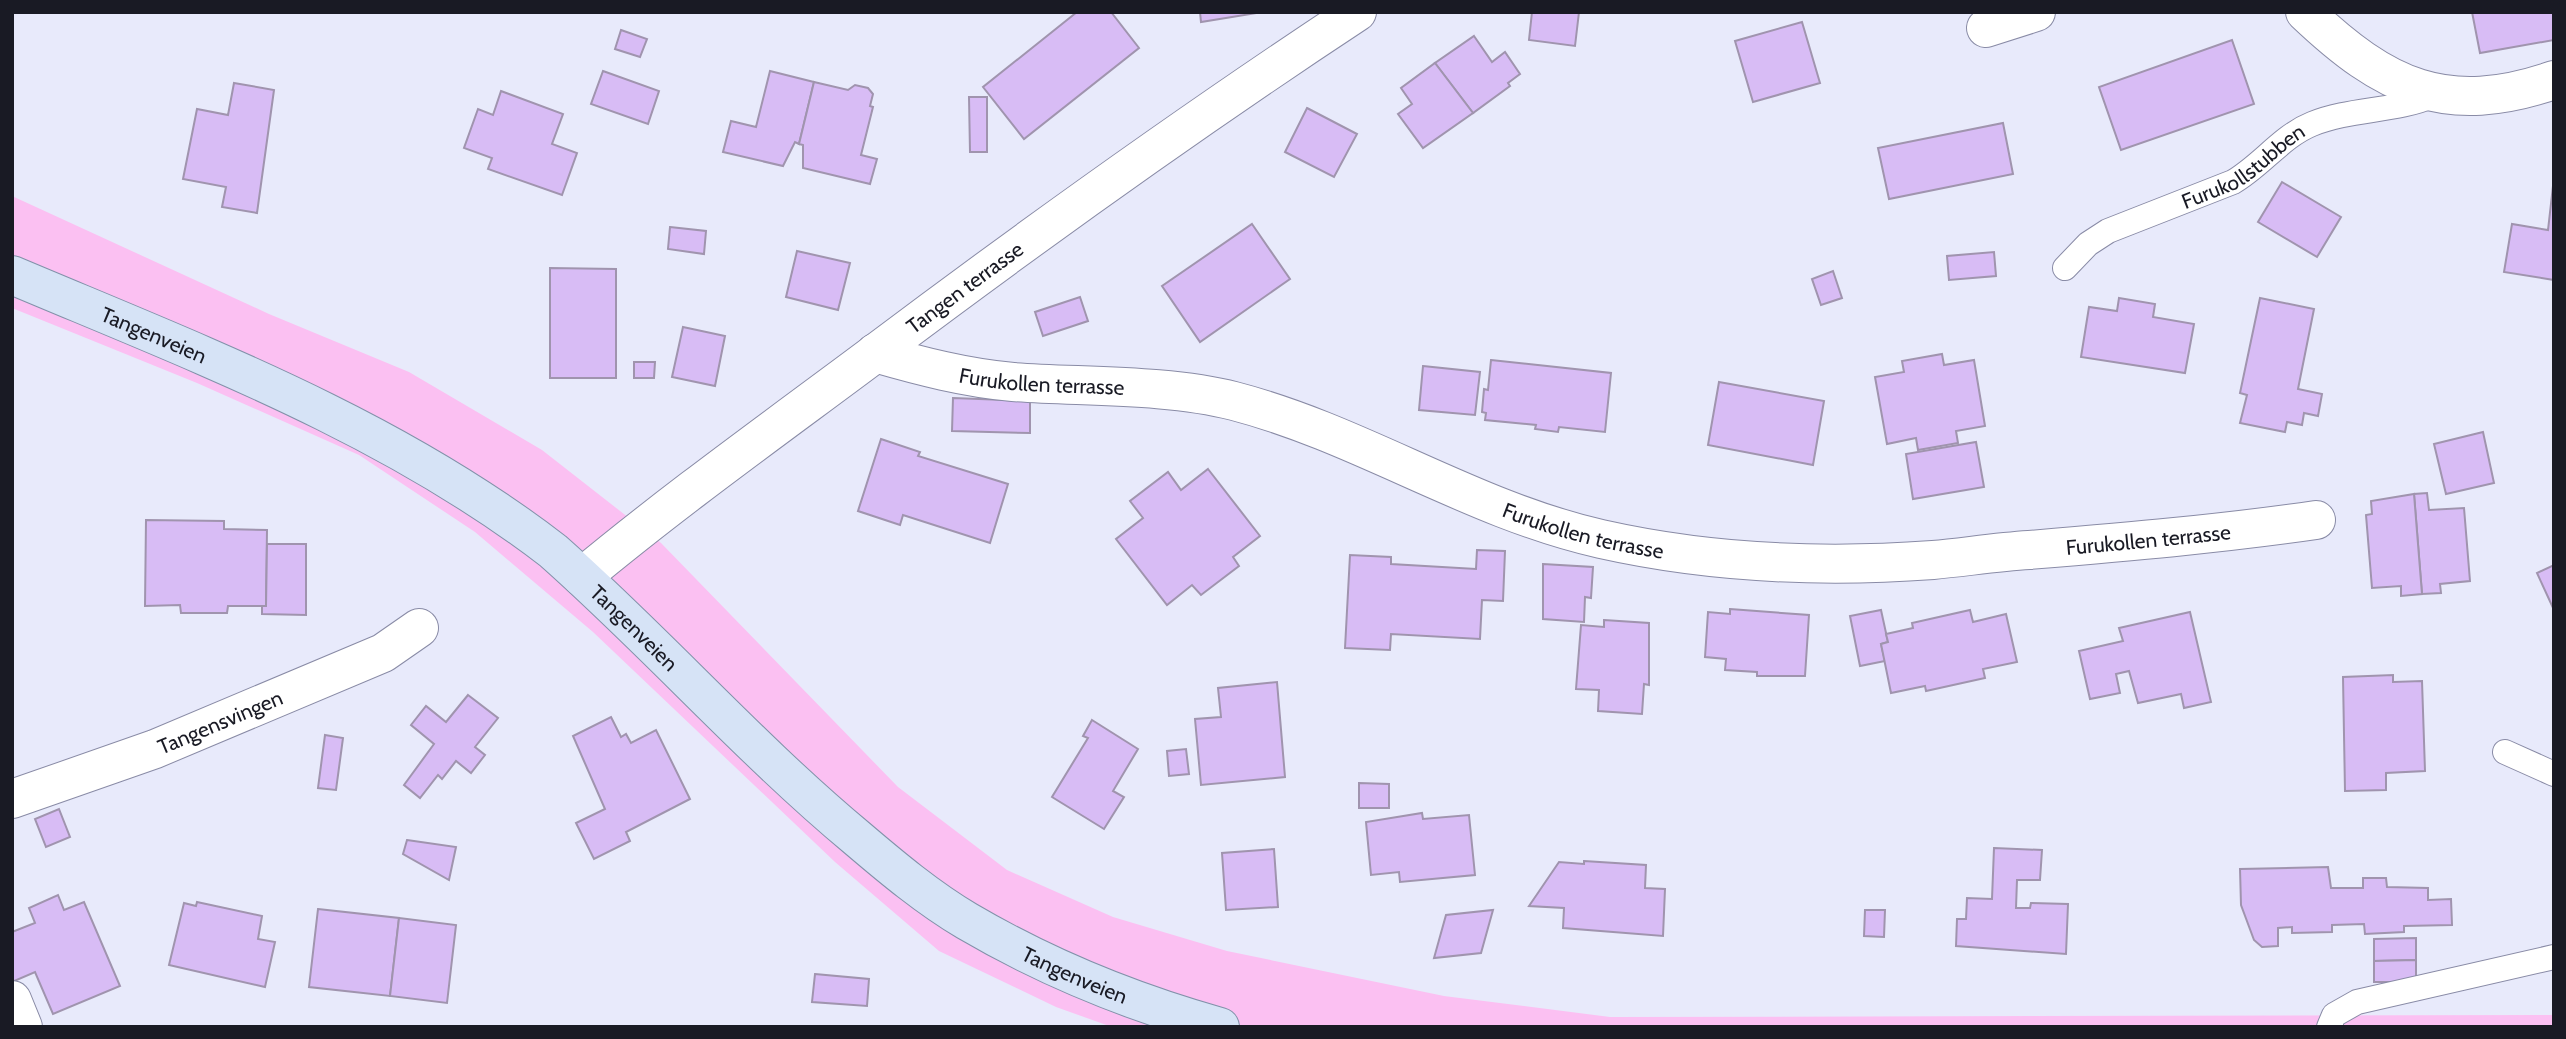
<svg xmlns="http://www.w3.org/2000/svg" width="2566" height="1039" font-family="Cabin,sans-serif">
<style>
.green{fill:#fbc0f2}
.building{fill:#d8bcf5;stroke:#a094ae;stroke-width:2}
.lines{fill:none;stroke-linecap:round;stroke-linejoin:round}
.service-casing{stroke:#898ba6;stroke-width:26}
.minor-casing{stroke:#898ba6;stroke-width:40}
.primary-casing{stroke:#8291a9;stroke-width:40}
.service{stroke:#fff;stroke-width:24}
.minor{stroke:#fff;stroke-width:38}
.primary{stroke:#d6e3f6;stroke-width:38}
.labels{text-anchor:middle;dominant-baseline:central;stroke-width:5;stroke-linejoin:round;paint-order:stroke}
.street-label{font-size:21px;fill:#191a24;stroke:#f7f8fe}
</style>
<rect width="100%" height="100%" fill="#e8eafb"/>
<path class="green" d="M12,196L269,314L409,372L542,450L661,543L898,787L1007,870L1113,917L1227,951L1444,996L1610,1017L2554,1015V1027H1112L1056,1007L939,951L835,862L593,632L475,532L359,455L197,383L12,308Z"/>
<g class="building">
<path d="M1077,12H1111L1139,48L1024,139L983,87Z"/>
<path d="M1200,12H1257V13L1201,22Z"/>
<path d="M1532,12H1579L1575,46L1529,40Z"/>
<path d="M2472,12H2554V40L2480,53Z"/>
<path d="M1802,22L1820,83L1753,102L1735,41Z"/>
<path d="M621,30L647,39L640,57L615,49Z"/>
<path d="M1474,36L1492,62L1505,52L1520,74L1508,83L1510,86L1473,113L1435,63Z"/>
<path d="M2232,40L2254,104L2121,150L2099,87Z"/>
<path d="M1435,63L1473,113L1423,148L1398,114L1412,104L1401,88Z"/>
<path d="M603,71L659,91L648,124L591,104Z"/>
<path d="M770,71L814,82L799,144L795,142L783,166L723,152L731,121L756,127Z"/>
<path d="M814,82L848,90L855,85L868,88L873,94L870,106L873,107L861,155L877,159L870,184L803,168V145L799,144Z"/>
<path d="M234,83L274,90L257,213L222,207L226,187L183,179L197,109L228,115Z"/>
<path d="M501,91L563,114L552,144L577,153L562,195L488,169L492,158L464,148L478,109L493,115Z"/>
<path d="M969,97H987V152H970Z"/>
<path d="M1307,108L1357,134L1334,177L1285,152Z"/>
<path d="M2003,123L2013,174L1889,199L1878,148Z"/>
<path d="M2554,177V280L2504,272L2512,224L2548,230Z"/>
<path d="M2282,182L2341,217L2317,257L2258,222Z"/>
<path d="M1252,224L1290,279L1200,342L1162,286Z"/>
<path d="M670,227L706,231L704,254L668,249Z"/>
<path d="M797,251L850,263L838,310L786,297Z"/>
<path d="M1994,252L1996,276L1949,280L1947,256Z"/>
<path d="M550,268L616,269V378H550Z"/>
<path d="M1833,271L1842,298L1821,305L1812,279Z"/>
<path d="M1080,297L1088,321L1043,336L1035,312Z"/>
<path d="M2119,298L2155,304L2153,317L2194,324L2185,373L2081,357L2089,307L2117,311Z"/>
<path d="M2260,298L2314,309L2298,389L2322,394L2318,416L2304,413L2302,425L2287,422L2285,432L2240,423L2247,395L2240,393Z"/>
<path d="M683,327L725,336L715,386L672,377Z"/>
<path d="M1942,354L1944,365L1974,360L1985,426L1956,431L1958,443L1918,450L1916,438L1887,444L1875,377L1904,372L1902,361Z"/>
<path d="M1491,360L1611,373L1605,432L1559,427L1558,432L1535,429L1536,425L1485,420L1486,413L1482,412L1484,389L1488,390Z"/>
<path d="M634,362H655L654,378H634Z"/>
<path d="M1423,366L1480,372L1475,415L1419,410Z"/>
<path d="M1719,382L1824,401L1813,465L1708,445Z"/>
<path d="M953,398L1030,401V433L952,431Z"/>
<path d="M2483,432L2494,483L2446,494L2434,444Z"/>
<path d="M881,439L920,452L918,456L1008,484L990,543L903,515L900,525L858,511Z"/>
<path d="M1976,442L1984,487L1913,499L1906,454Z"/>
<path d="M1208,469L1260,536L1233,557L1239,566L1201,595L1192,585L1167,605L1116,539L1143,518L1130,501L1168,472L1181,490Z"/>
<path d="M2427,493L2429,510L2464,508L2470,581L2440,584L2441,593L2422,594L2414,494Z"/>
<path d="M2414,494L2422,594L2401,596V586L2372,588L2366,515L2372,514L2371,501Z"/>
<path d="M146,520L224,521V529L267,530L266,606H228L227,613H181L180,605L145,606Z"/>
<path d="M267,544H306V615L262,614V606H266Z"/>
<path d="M1477,550L1505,551L1503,601L1482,600L1480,639L1391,634L1390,650L1345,648L1350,555L1391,557V564L1476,569Z"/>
<path d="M1543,564L1593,567L1591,598L1585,597L1584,622L1543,619Z"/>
<path d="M2554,565V610L2537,573Z"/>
<path d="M1730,609L1809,615L1805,676H1757V672L1725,670L1726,659L1705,657L1708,612L1730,614Z"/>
<path d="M1881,610L1888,642L1881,644L1885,661L1860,666L1850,616Z"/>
<path d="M1970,610L1973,622L2006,614L2017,662L1983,669L1985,678L1926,691L1925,686L1891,693L1881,644L1888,642L1886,634L1913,628L1912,623Z"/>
<path d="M2190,612L2211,702L2184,708L2181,694L2138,703L2129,671L2116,674L2120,693L2090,699L2079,651L2123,641L2119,628Z"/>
<path d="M1604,620L1649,623V685L1644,684L1642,714L1598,711L1599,690L1576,689L1581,625L1604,627Z"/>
<path d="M2393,675V682L2422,681L2425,771L2386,773V790L2345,791L2343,677Z"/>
<path d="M1277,682L1285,777L1201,785L1195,719L1221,717L1218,688Z"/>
<path d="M468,695L498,718L475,747L485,755L471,773L456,761L442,779L438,775L420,798L404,785L434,744L411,725L426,706L446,722Z"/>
<path d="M611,717L621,737L626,734L631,743L656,730L690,799L626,832L630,841L594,859L576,823L605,809L573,736Z"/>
<path d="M1092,720L1138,749L1113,791L1124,797L1104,829L1052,797L1088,738L1083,736Z"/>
<path d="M325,735L343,738L336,790L318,788Z"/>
<path d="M1186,749L1189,774L1169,776L1167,751Z"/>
<path d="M1359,783L1389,784V808H1359Z"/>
<path d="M59,809L70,837L46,847L35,819Z"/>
<path d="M1422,813L1423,819L1469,815L1475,875L1400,882L1399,872L1371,875L1366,822Z"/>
<path d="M407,840L456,847L449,880L403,854Z"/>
<path d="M1994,848L2042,850L2040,880H2017L2016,908H2030L2031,903L2068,904L2066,954L1956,946L1957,919H1966L1967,898L1992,899Z"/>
<path d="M1274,849L1278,907L1226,910L1222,853Z"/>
<path d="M1584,861L1646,865L1645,888L1665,889L1663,936L1563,928L1564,908L1529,906L1559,862L1584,864Z"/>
<path d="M2328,867L2331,888H2363V878H2386L2387,887L2428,888V900L2451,899L2452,925L2404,926V932L2365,934L2364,924L2332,925V932L2292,933V927L2278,928V946L2262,947L2254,940L2241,905L2240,869Z"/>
<path d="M58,895L64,910L84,902L120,986L53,1014L35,972L12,982V932L35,923L29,908Z"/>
<path d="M197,902L262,916L258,939L275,942L265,987L169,965L184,903L196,906Z"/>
<path d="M318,909L399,918L390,996L309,987Z"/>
<path d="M1493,910L1481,953L1434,958L1446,915Z"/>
<path d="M1865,910H1885L1884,937L1864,936Z"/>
<path d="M399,918L456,925L447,1003L390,996Z"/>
<path d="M2416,938V960L2374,961V939Z"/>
<path d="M2416,960V982H2374V961Z"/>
<path d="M815,974L869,979L867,1006L812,1002Z"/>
</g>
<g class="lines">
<g class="service-casing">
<g id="service">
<path id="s1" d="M2065,268L2088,244L2108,231L2233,182C2261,166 2282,136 2312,124C2351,108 2396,112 2434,95"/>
<path d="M2505,752L2554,774"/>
<path d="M2329,1027L2334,1015L2357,1002L2554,957"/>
</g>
</g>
<g class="minor-casing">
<g id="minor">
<path d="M2305,12C2385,88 2446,117 2554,80"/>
<path d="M1986,28L2036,12"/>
<path id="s2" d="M875,353C920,366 966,378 1013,382C1081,387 1168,384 1234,401C1361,434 1472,510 1601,539C1708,563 1823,568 1933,560C1965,557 1997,552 2029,550C2125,542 2220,534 2316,520"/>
<path id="s3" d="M582,577C677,498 778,426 877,352C1034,234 1193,120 1357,12"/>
<path id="s4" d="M12,799L155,749L383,653L419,628"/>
<path d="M12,1000L23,1027"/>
</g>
</g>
<g class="primary-casing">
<g id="primary">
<path id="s5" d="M12,275C199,354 391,426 553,551C658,644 750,749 857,838C891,867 928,898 967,921C1047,968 1131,1002 1220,1027"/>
</g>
</g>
<use href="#service" class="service"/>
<use href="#minor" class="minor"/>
<use href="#primary" class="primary"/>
</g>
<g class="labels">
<g class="street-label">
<text stroke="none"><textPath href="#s1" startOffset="208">Furukollstubben</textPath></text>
<text stroke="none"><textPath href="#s3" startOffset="480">Tangen terrasse</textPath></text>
<text stroke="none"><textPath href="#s5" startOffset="154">Tangenveien</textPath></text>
<text stroke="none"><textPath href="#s2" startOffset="170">Furukollen terrasse</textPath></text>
<text stroke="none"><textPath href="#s2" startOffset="737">Furukollen terrasse</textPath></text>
<text stroke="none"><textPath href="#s2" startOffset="1306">Furukollen terrasse</textPath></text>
<text stroke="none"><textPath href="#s5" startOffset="721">Tangenveien</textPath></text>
<text stroke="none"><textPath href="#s4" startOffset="222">Tangensvingen</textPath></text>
<text stroke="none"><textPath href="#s5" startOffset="1286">Tangenveien</textPath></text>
</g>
</g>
<rect width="2566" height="1039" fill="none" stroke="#191a24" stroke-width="28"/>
</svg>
